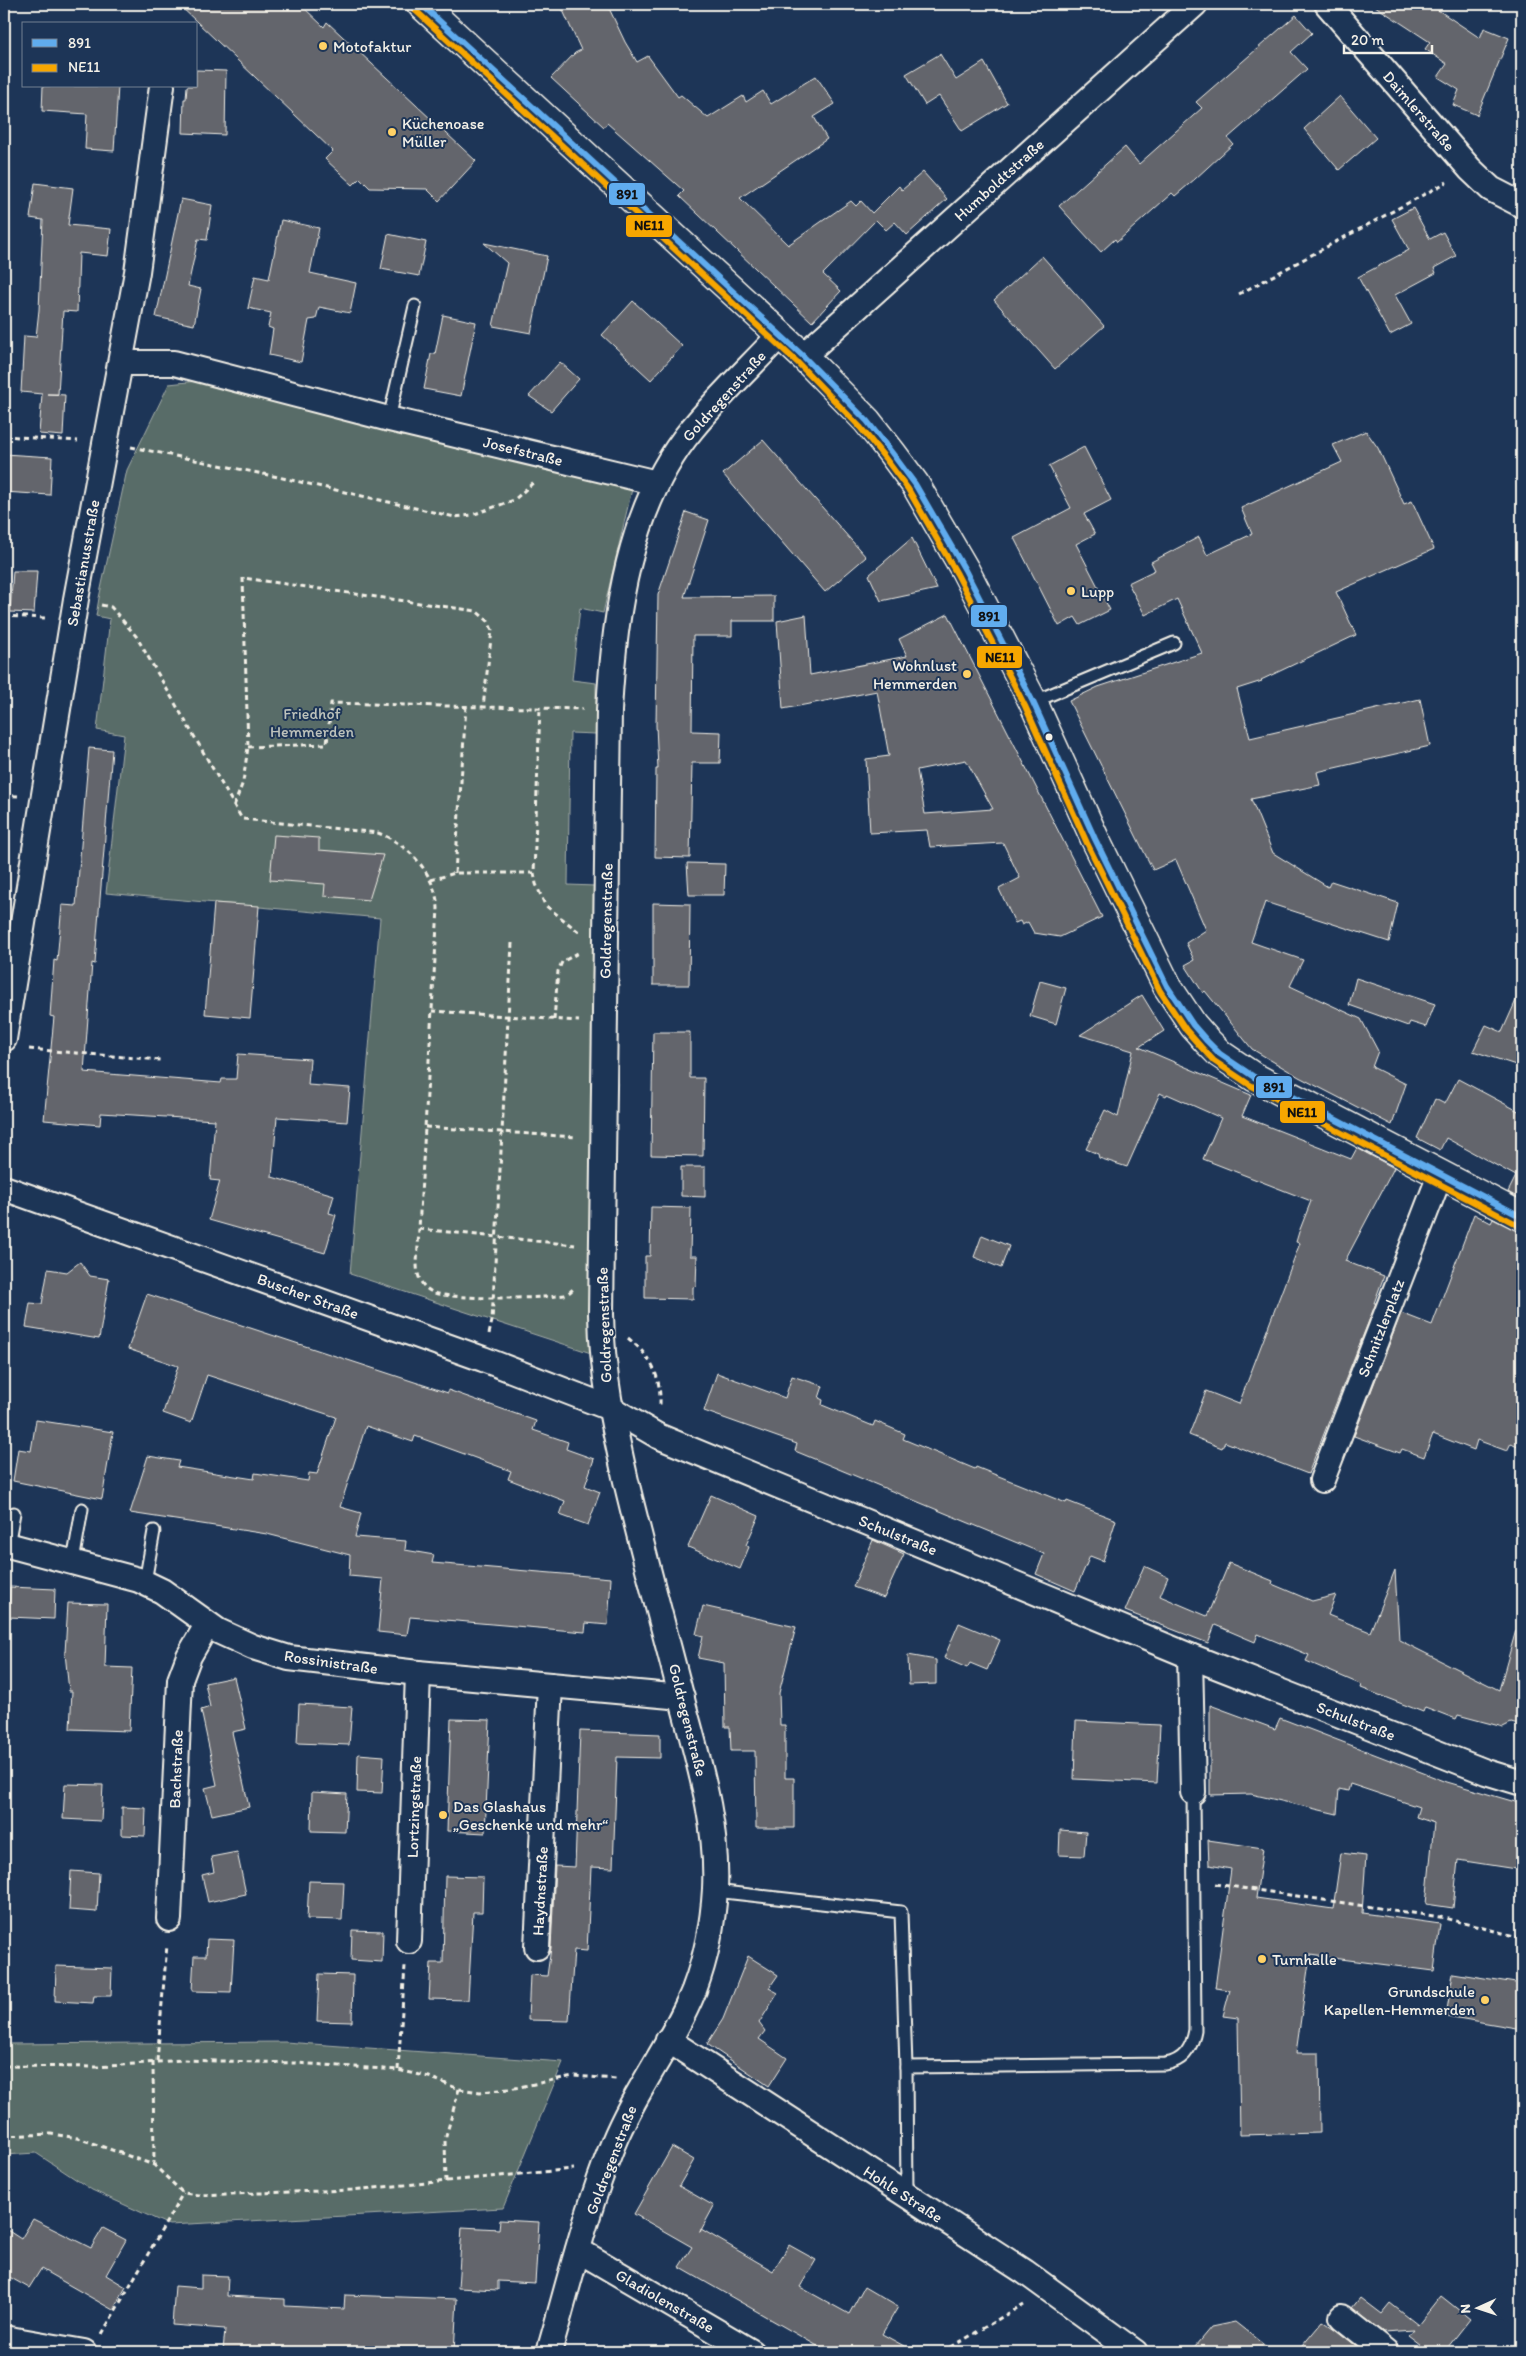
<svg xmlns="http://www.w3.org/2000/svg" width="1526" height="2356" font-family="Itim,sans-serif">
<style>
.green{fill:#586c68;stroke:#a6aea8}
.building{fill:#63656c;stroke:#f4f1e8;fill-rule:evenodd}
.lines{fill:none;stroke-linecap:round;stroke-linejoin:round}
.service-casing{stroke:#f4f1e8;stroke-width:15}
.minor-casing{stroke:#f4f1e8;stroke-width:28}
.tertiary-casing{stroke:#f4f1e8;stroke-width:31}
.path{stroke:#f4f1e8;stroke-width:3;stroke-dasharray:5 4;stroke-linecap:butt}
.service{stroke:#1d3557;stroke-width:11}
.minor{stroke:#1d3557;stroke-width:24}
.tertiary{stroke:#1d3557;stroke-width:28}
.bus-1-casing{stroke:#1d3557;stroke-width:10}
.bus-2-casing{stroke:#1d3557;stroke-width:10}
.bus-1{stroke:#60acee;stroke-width:6}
.bus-2{stroke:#f7a600;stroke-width:6}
.poi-dot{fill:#ffd166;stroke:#1d3557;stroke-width:2}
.bus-dot{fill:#f4f1e8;stroke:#1d3557;stroke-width:2}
.labels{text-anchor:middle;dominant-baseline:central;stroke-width:4;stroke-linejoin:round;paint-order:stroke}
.poi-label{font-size:16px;fill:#f4f1e8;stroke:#1d3557;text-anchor:start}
.street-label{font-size:16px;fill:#f4f1e8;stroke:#1d3557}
.park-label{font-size:16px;fill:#bdc2bb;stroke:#1d3557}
.line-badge{stroke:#1d3557;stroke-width:2}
.pale-badge-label{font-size:14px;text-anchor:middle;font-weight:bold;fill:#111}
</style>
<rect width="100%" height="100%" fill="#1d3557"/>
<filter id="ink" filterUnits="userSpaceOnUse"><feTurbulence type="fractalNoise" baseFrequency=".02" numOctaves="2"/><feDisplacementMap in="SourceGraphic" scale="10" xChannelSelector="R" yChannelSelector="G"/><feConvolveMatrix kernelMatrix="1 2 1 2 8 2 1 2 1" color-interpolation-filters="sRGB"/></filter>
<g filter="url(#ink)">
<g class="green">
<path d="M207,380L632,489L603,613L580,608L572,680L596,683V734L570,733L568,885L595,886L591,1353L350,1274L380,918L106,893L124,735L97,730L110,619L96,616L99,598L127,470L169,384Z"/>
<path d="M285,2042L563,2062L503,2208L169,2225L92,2190L36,2153L4,2155V2044Z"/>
</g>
<g class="building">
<path d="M178,4H300L324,27L327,22L476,161L439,201L427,189L370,188L360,178L353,185L325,159L333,151Z"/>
<path d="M560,4H607L625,42L637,62L648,56L678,97L681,95L708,118L743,96L746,102L763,91L771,104L816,76L835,104L814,117L827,139L740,198L788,245L851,201L856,206L861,201L872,213L899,186L902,190L923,172L947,199L907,235L895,222L886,230L876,220L823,274L841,291L812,322L679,196L684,191L607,123L604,127L551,78L575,53L581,50Z"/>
<path d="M1372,4H1429L1480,38L1484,28L1509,38L1477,115L1453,105L1459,90L1438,77L1447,64L1425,49L1430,42Z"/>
<path d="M1296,15L1312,33L1291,52L1307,69L1228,138L1233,144L1195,179L1175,196L1172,193L1117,242L1115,239L1101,252L1059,206L1125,147L1139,164L1202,108L1196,102Z"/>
<path d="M940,54L956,80L984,62L1007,103L962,131L939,96L925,105L906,74Z"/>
<path d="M196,70L226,71L225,135L183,133L184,99H186L187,86H196Z"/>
<path d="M43,86H118L114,151L85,149L87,114L42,111Z"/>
<path d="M1340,96L1376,138L1339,170L1304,129Z"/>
<path d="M35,183L73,188L68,225L111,229L108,256L79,253L77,312L63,311L58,394H47L65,395L63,436L39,434L42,394L21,392L24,336L36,337L39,310L43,220L30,218Z"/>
<path d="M181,199L212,205L207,240L198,239L188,286L201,289L194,325L156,317Z"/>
<path d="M1413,208L1430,239L1443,232L1456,256L1434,268L1436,273L1395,295L1411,324L1390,335L1358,277L1409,250L1392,219Z"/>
<path d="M281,220L319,228L310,273L356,283L350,313L319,307L316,319L309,320L301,362L269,355L273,329L268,327L271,313L248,308L255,276L269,279Z"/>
<path d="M388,234L426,242L419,276L381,269Z"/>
<path d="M484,243L547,256L531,333L493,326L507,263Z"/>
<path d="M1042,256L1104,326L1055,369L994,300Z"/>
<path d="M633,301L682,346L651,380L602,335Z"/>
<path d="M443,315L476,322L461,396L424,389L431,354H435Z"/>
<path d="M560,362L579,379L551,411L529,396Z"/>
<path d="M1366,431L1378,448L1404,504L1412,501L1434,549L1336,592L1356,635L1261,680L1262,681L1237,689L1250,738L1420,699L1430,746L1317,772L1320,785L1251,799L1273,853L1328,887L1331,881L1398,903L1389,942L1265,902L1251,942L1303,960L1290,986L1361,1019L1378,1051L1372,1067L1406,1084L1392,1125L1299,1077L1252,1049L1205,991L1203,993L1185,965L1194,960L1186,943L1206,930L1176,860L1153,870L1069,701L1098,687L1202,653L1177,599L1145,615L1128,583L1155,570L1151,562L1199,537L1207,555L1252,534L1241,508L1342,462L1333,445Z"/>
<path d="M763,440L866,557L825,592L723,474Z"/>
<path d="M1084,447L1111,500L1084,514L1095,534L1076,544L1110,610L1080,625L1075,617L1059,626L1014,538L1071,508L1049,466Z"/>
<path d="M4,454L52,457L50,495L4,492Z"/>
<path d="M686,512L709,520L684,597L774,596V621H732V636H693L692,731L721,732L720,763H692L690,858L655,857L656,769H658L656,725L658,595Z"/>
<path d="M912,538L937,589L881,601L869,575Z"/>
<path d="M13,571H37L34,613L10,612Z"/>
<path d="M948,614L1102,917L1060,937L1034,933L1028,922L1022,925L1020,921L1015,923L999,889L1020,878L1003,843L930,847L927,830L870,833L866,759L889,756L877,691L783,709L777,621L806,615L810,675L907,656L899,639ZM966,760L993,809L925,814L917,770Z"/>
<path d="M89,748L112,750L97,936L95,964L92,963L84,1072L221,1083L222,1079H236L238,1054L310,1059L308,1085L350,1088L347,1122L277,1117L272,1177L334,1195L329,1213L336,1215L325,1253L209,1220L220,1181L210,1180L215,1120L101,1113L100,1125L44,1120L54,1017L50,1016L54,960L57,961L62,905L76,906Z"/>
<path d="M274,835L319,838V850L383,855L369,900L324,896L325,884L270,880Z"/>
<path d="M687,863L725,864L724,895H689Z"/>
<path d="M214,903L259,906L250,1018L205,1014Z"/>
<path d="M653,903L690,904L689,985H653Z"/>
<path d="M1356,978L1435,1004L1426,1027L1410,1022L1408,1026L1349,1005Z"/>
<path d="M1040,981L1066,988L1056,1024L1030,1016Z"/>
<path d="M1522,987V1067L1473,1051L1486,1025L1502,1032Z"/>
<path d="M1142,995L1164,1031L1139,1047L1251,1095L1242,1116L1351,1159L1357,1148L1394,1168L1345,1261L1384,1276L1374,1303H1376L1308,1474L1225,1442L1222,1448L1189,1435L1206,1391L1239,1404L1300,1243L1296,1242L1299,1232L1311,1201L1203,1159L1221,1118L1167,1094L1166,1096L1160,1093L1127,1167L1099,1158L1098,1154L1086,1149L1105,1110L1118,1117L1133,1051L1080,1035Z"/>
<path d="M653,1032H690V1078H704L703,1156L651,1155Z"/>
<path d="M1458,1079L1522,1113V1200L1508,1192L1516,1176L1446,1138L1440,1150L1417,1138L1435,1099L1445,1104Z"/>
<path d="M681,1167H705V1197L681,1196Z"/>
<path d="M651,1207L691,1208L690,1256H697L696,1286L693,1287V1299L645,1298V1256H650Z"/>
<path d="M1474,1214L1491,1223L1493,1219L1522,1233V1448L1511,1443L1507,1451L1477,1440L1474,1450L1433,1434L1424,1457L1402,1449L1400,1453L1354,1436L1401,1313L1432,1325Z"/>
<path d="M982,1235L1009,1246L1001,1268L974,1257Z"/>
<path d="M80,1262L90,1276L109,1279L99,1339L26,1327L30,1303L42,1304L48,1269L67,1272Z"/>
<path d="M147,1294L448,1393V1390L536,1421L533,1430L568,1442L566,1449L594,1459L585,1486L600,1492L588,1525L560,1515L565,1501L508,1479L511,1471L415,1436L413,1442L366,1426L340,1507L361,1513L355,1537L406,1541L405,1550L434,1555L432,1563L611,1578L608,1625L586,1623L585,1632L410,1617L407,1635L378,1632L383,1579L349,1576L350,1555L267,1534L130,1513L148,1456L179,1461L177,1467L254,1479L255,1473L308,1481L309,1473L317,1474L336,1417L207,1375L191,1423L163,1413L178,1366L128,1349Z"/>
<path d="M717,1373L785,1398L792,1376L823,1386L819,1398L823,1400L822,1405L873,1426L875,1421L905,1434L903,1439L975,1469L976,1467L1066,1503L1067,1501L1116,1520L1103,1561L1090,1556L1075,1591L1036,1574L1044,1554L795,1451L797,1444L704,1411Z"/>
<path d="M36,1420L113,1432L102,1499L13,1481L18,1449L31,1451Z"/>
<path d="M711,1495L759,1516L746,1545L749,1547L740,1569L688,1547Z"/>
<path d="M873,1540L904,1554L884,1598L853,1587Z"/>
<path d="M1229,1563L1273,1581L1272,1584L1312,1601L1336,1595L1328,1615L1370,1632L1395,1570L1399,1640L1499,1690L1516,1630L1522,1631V1726L1511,1723L1503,1727L1458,1715L1456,1719L1425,1707L1423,1712L1361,1688L1362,1685L1306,1661L1309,1655L1258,1634L1255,1642L1215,1625L1208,1643L1125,1611L1144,1566L1168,1577L1160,1596L1207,1616Z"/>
<path d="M10,1587L55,1589L54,1619L9,1617Z"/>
<path d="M68,1603L107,1604L105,1667L132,1668L129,1731L70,1729L72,1691H69L65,1653Z"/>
<path d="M703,1606L796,1627L779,1693L780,1725H785V1778H794V1828H756L755,1751H731L730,1727H725L724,1663L698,1658L703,1636L696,1634Z"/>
<path d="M959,1623L1000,1640L987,1670L970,1663L967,1668L944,1658Z"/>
<path d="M908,1655L936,1660V1684L909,1685Z"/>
<path d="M234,1677L246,1729L232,1732L249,1807L212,1815L205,1788L217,1785L201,1710L210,1707L205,1683Z"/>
<path d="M299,1704L352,1707L349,1745L297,1743Z"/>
<path d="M1210,1705L1275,1729L1280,1718L1447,1782L1522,1804V1870L1458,1860L1453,1908L1426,1904L1434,1823L1416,1817L1419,1807L1350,1784L1348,1791L1339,1789L1337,1814L1251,1794L1210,1795Z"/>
<path d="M451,1719L490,1720L485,1833L447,1831Z"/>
<path d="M1076,1721L1160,1725L1157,1783L1074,1779Z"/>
<path d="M580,1731L660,1734V1758L617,1757L613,1868L591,1867L587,1951L574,1950L569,2021L528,2020L530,1975L547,1976L551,1948L555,1866L575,1867Z"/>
<path d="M358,1754L384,1756L382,1793L357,1792Z"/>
<path d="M65,1784L103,1785L101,1821L63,1819Z"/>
<path d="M312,1792L347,1794L345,1832L311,1831Z"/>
<path d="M122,1807L146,1808L145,1836L122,1835Z"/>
<path d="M1060,1830L1086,1832L1084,1856L1059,1855Z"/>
<path d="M1208,1840L1263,1848L1256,1898L1333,1909L1341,1853L1366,1856L1362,1913L1440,1924L1434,1971L1310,1955L1296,2053H1319L1320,2133L1240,2135L1238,2018L1223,2016L1230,1990L1215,1988L1231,1869L1209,1865Z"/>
<path d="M237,1852L246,1894L208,1902L202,1875L214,1872L211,1857Z"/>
<path d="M71,1871L99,1873L97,1912L69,1910Z"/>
<path d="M445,1876L483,1877L482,1912H473L468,2000L429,1999L431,1963H443Z"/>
<path d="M309,1881L344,1882L342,1920L307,1919Z"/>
<path d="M352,1930L383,1931L382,1962L351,1960Z"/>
<path d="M207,1939L234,1940L231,1992L192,1991L194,1956H206Z"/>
<path d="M748,1956L778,1975L769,1988L778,1993L759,2023L765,2031L759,2039L787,2058L769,2086L707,2044L723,2019Z"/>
<path d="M56,1966L112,1968L111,1996H94L93,2003L55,2001Z"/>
<path d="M1453,1973L1522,1984V2029L1446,2016Z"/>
<path d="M319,1974L353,1975L352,2022L317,2021Z"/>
<path d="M672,2147L694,2160L679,2186L714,2206L700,2232L701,2229L773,2271L789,2245L816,2260L800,2287L849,2314L864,2287L898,2307L882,2334L915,2352H828L679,2267L692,2247L634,2214Z"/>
<path d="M33,2219L91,2248L103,2228L126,2240L106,2275L126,2287L113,2310L41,2269L29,2288L4,2274V2228L21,2239Z"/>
<path d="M500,2220L539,2222L535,2283L498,2281V2290L458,2288L462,2227L499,2229Z"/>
<path d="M201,2275L228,2276L227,2296L285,2299V2306L344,2309L345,2295L457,2299L454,2352L223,2351L225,2329L172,2325L175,2286L201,2288Z"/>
<path d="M1441,2296L1470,2319L1444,2352H1430L1409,2336L1414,2330L1383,2332L1352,2308L1360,2298L1381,2314L1390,2303L1418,2325Z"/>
<path d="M1323,2321L1336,2330L1364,2352H1297Z"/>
<path d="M1235,2322L1273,2352H1190L1211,2327Z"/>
</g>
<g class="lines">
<g class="service-casing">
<g id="service">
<path d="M389,419L415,306"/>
<path d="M1033,702L1174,643"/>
<path d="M8,1545L14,1513"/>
<path d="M73,1562L82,1509"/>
<path d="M145,1582L154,1531"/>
<path d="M715,1891L901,1912L906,2067"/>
<path d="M907,2195L906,2067L1165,2064C1184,2061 1192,2048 1195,2030L1193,1792"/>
</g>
</g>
<g class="minor-casing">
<g id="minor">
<path d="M1327,4L1470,169L1491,189L1522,205"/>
<path d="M803,356L1195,4"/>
<path d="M122,363H174L389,419L657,483"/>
<path d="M4,1039L76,599L137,272L162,86"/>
<path d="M4,1188L483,1359L610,1408L658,1436L1190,1656L1486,1772L1522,1783"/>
<path d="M1322,1480L1440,1175"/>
<path d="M4,1544L139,1580L162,1591L218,1631L253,1647L289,1658L418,1673L682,1697"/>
<path d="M1190,1656L1193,1792"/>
<path d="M169,1919L180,1680L189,1656L207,1625"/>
<path d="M409,1941L418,1673"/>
<path d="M537,1947L550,1685"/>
<path d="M668,2040L1025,2272L1135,2352"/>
<path d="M578,2250L752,2352"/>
<path d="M1342,2317L1386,2352"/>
<path d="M4,2338L84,2352"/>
<path d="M549,2352C569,2283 586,2211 613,2144C635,2090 672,2044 694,1990C706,1958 713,1923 715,1889C718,1826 700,1767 684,1707C665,1632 644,1557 626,1481C613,1423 602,1374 601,1314L609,711C614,616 629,505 692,429C719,396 751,366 780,335"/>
</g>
</g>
<g class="tertiary-casing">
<path id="tertiary" d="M421,4L803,356L867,421L892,453L915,484L965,570L1033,702L1095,839L1167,986L1193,1025L1207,1041L1220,1054L1254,1077L1522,1217"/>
</g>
<g class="path">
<path d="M1239,294L1447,182"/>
<path d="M4,436L78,441"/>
<path d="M131,447L278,477L455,517L472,515L514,500L535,481"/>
<path d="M101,605L111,607L136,636L242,819L378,833C410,845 435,874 438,908L417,1263C417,1275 420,1286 432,1292C447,1300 545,1299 564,1295C568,1294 571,1291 573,1289"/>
<path d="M4,616L46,618"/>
<path d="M248,747L327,744L331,703L483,707"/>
<path d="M4,795L18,796"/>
<path d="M234,806L243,782L248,747L243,578L476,611L488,621L492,630L483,707L583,709"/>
<path d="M455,873L466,706"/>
<path d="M534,873L536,884L545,905L579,932"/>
<path d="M431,880L455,873H534L540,708"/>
<path d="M432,1011L579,1021"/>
<path d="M554,1020L558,971L562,962L578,953"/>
<path d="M29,1049L160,1060"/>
<path d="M425,1127L576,1137"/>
<path d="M419,1229L575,1245"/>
<path d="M489,1334L492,1321L512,943"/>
<path d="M628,1338C651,1357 661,1375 660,1405"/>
<path d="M1215,1884L1440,1917L1522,1938"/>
<path d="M157,2061L167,1945"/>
<path d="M153,2062L154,2165"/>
<path d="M4,2066L98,2067L182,2060L296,2063L398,2070L429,2077L459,2089L480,2092L510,2089L573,2076L617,2079"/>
<path d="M398,2070L405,1966"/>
<path d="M4,2136L51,2134L78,2138L154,2165L183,2193L198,2195L352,2190L574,2169"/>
<path d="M446,2182L445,2140L459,2089"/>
<path d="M102,2334L183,2193"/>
<path d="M943,2352L1024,2304"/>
</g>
<use href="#service" class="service"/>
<use href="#minor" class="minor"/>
<use href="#tertiary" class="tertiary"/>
<g class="bus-1-casing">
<path id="bus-1" d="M421,4L803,356L867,421L892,453L915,484L965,570L1033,702L1095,839L1167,986L1193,1025L1207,1041L1220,1054L1254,1077L1522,1217"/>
</g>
<g class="bus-2-casing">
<path id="bus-2" d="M415,10L797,362L860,427L885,458L908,489L957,574L1025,706L1087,843L1160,991L1186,1030L1201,1047L1214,1061L1250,1085L1518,1225"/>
</g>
<use href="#bus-1" class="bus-1"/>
<use href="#bus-2" class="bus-2"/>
</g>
</g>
<g class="poi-dot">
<circle cx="323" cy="46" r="5"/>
<circle cx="392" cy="132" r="5"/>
<circle cx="1071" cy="591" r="5"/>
<circle cx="967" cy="674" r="5"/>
<circle cx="443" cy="1815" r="5"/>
<circle cx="1262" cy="1959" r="5"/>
<circle cx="1485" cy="2000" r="5"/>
</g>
<circle class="bus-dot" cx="1049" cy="737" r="4.5"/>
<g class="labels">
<g class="poi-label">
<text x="333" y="46">Motofaktur</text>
<text x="402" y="123">Küchenoase<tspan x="402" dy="18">Müller</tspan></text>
<text x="1081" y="591">Lupp</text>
<text x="957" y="665" text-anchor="end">Wohnlust<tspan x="957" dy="18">Hemmerden</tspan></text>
<text x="453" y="1806">Das Glashaus<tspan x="453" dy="18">„Geschenke und mehr“</tspan></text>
<text x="1272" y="1959">Turnhalle</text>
<text x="1475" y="1991" text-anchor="end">Grundschule<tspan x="1475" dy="18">Kapellen-Hemmerden</tspan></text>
</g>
<g class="street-label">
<text transform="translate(1419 111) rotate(49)">Daimlerstraße</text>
<text transform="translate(999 180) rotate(-42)">Humboldtstraße</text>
<text transform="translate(724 396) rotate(-48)">Goldregenstraße</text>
<text transform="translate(523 451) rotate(14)">Josefstraße</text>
<text transform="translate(83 563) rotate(-80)">Sebastianusstraße</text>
<text transform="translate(606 921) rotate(-89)">Goldregenstraße</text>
<text transform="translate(308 1296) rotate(20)">Buscher Straße</text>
<text transform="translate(604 1325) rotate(-92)">Goldregenstraße</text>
<text transform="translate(1381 1328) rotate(-69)">Schnitzlerplatz</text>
<text transform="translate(898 1535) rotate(22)">Schulstraße</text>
<text transform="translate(331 1662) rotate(8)">Rossinistraße</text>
<text transform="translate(688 1720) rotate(76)">Goldregenstraße</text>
<text transform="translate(1356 1721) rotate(21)">Schulstraße</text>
<text transform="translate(176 1769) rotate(-88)">Bachstraße</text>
<text transform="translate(414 1807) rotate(-88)">Lortzingstraße</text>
<text transform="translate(540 1891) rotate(-87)">Haydnstraße</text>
<text transform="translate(611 2160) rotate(-69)">Goldregenstraße</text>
<text transform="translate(903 2194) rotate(33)">Hohle Straße</text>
<text transform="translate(665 2301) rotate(30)">Gladiolenstraße</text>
</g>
<g class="park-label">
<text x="312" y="713">Friedhof<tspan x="312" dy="18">Hemmerden</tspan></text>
</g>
</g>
<g class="line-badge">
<rect x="608" y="182" width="38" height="24" rx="5" fill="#60acee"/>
<rect x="625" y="214" width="48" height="24" rx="5" fill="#f7a600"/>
<rect x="970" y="604" width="38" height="24" rx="5" fill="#60acee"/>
<rect x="976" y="645" width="47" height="24" rx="5" fill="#f7a600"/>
<rect x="1255" y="1075" width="38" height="24" rx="5" fill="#60acee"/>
<rect x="1279" y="1100" width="47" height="24" rx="5" fill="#f7a600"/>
</g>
<g class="pale-badge-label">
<text x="627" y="199">891</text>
<text x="649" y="230">NE11</text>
<text x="989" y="621">891</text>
<text x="1000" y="662">NE11</text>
<text x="1274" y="1092">891</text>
<text x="1302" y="1117">NE11</text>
</g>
<rect width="1526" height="2356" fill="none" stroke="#1d3557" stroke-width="20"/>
<rect x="10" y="10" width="1506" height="2336" fill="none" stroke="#f4f1e8" stroke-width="2" filter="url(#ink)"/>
<rect x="22" y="22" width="175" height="65" fill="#1d3557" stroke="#738091"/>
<rect x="32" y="39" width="25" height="8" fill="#60acee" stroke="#738091"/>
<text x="68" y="48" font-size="15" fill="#f4f1e8">891</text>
<rect x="32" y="64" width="25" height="8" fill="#f7a600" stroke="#738091"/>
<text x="68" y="72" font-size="15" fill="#f4f1e8">NE11</text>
<g transform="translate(1478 2308) rotate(267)" stroke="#1d3557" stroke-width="4" paint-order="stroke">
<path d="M0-4L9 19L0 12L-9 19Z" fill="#f4f1e8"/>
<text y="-8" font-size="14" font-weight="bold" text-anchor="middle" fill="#f4f1e8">N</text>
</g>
<path d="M1344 45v8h88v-8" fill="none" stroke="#f4f1e8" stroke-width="2.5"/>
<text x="1351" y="45" font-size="15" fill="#f4f1e8" stroke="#1d3557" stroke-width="4" paint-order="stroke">20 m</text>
</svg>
